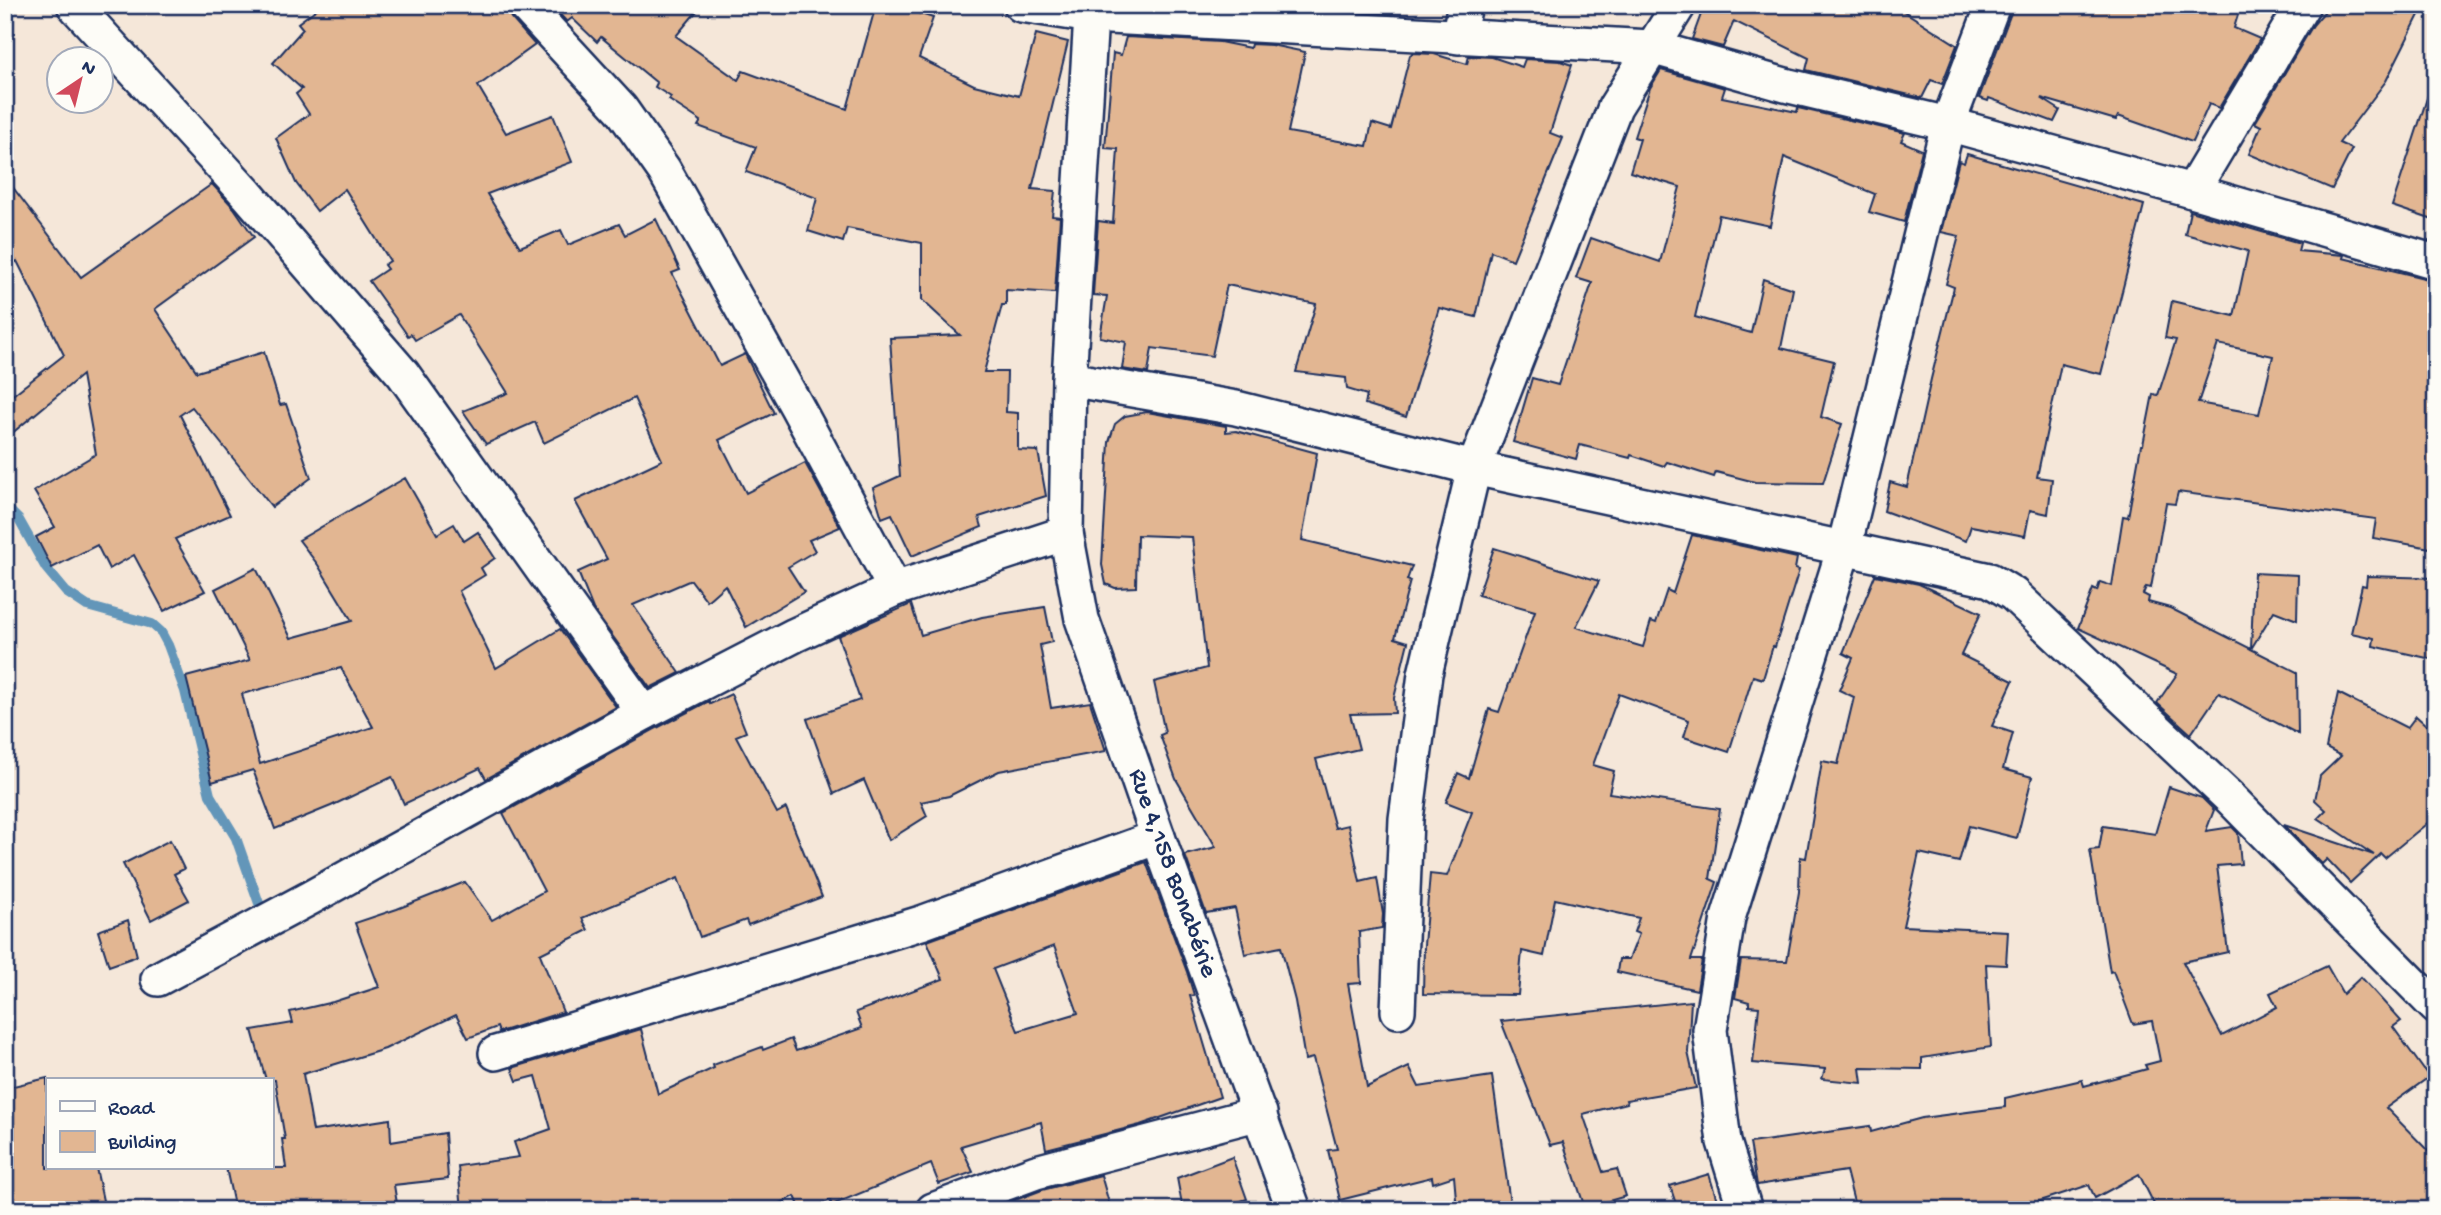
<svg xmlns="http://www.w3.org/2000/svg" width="2441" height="1215" font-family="'Gochi Hand',sans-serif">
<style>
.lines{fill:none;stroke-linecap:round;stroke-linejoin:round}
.stream{stroke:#6496b9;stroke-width:10}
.building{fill:#e2b692;stroke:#1b2f5e;stroke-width:2;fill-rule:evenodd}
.minor-casing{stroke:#1b2f5e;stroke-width:38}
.minor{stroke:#fdfcf7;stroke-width:33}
.labels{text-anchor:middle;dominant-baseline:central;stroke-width:5;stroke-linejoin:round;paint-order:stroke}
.street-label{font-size:26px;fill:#1b2f5e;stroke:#fdfcf7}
</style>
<rect width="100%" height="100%" fill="#f5e7d9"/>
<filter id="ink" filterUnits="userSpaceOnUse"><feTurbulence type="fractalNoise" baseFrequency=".0143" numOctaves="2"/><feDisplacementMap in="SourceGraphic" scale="14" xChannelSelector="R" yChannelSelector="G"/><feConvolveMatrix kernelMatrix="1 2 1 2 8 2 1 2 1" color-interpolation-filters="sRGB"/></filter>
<g filter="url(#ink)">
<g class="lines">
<path class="stream" d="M5,506L19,520L46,568L66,592L87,606L152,624L161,632L168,645L185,691L210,795L236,838L261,909"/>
</g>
<g class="building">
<path d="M322,5H506L511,18L535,45L478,86L506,133L553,115L572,162L487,194L520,247L561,230L568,245L619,224L625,235L656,219L680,270L672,273L720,366L745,354L774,413L719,440L746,493L805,463L840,527L809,540L815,551L788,567L804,592L746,627L725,585L707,601L691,580L633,605L680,673L650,688L593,609L578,572L607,559L575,501L662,460L634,398L544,443L535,422L486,444L463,411L508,393L459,315L415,340L411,334L408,336L369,281L387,269L384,265L390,261L345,189L317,211L296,183L276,138L309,114L296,94L302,89L273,63L303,29L298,23Z"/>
<path d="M551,5H702L676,36L738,80L743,71L847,109L876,5H893L933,18L919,58L974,85L1019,96L1036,34L1068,42L1032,189L1055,191L1052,216L1060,217L1055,293L1006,290V305H1002L984,372H1007L1006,412L1018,413V450L1038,451L1046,496L979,517L982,527L912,556L892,514L882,518L873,488L900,476L890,338L960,335L922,300V243L847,228L843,242L808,231L817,198L746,172L756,147L698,126L701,121L669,100L671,97L655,87L657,83L601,37L597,42L572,18L567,22Z"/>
<path d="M1702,5H1894L1957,45L1942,84L1931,80L1922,98L1806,70L1809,58L1734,21L1723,47L1692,39L1704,6Z"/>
<path d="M2014,5H2241L2234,28L2260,39L2219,108L2209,104L2192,142L2118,116L2116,120L2041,98L2060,110L2054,122L1989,98L1988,101L1979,98Z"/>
<path d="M2330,5H2424L2386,81L2339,143L2352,149L2332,189L2249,154L2261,126L2255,123L2313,25Z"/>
<path d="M1126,37L1220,42L1250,48L1251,44L1271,45L1305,52L1288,132L1367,146L1372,123L1391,129L1410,55L1413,53L1434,54L1467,64L1469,56L1492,57L1522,67L1525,59L1560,61L1572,65L1550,133L1563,138L1513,260L1491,251L1476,317L1439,308L1406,417L1365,404L1367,395L1347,389L1346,378L1296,372L1316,304L1227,285L1212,356L1152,348L1148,373L1122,369L1126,342L1100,337L1107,296L1093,295L1098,221L1113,223L1118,149L1105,148L1113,53L1121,55Z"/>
<path d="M1661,70L1725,88L1722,97L1797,112L1798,108L1905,133L1901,141L1922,150L1904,222L1869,212L1875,194L1784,157L1770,226L1719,215L1695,317L1751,333L1763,279L1793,289L1781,348L1834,361L1821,417L1842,424L1823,483L1755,482L1716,472L1714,477L1667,462L1664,466L1631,455L1630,458L1580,445L1576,459L1513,442L1532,378L1558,385L1592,283L1576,278L1591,238L1660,262L1680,187L1630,172L1640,139L1634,137L1650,88Z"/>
<path d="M2430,89L2436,90V221L2392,206Z"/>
<path d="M1967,154L2144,205L2101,374L2061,364L2037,477L2052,479L2048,514L2030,510L2025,536L1971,526L1966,541L1884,511L1890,482L1907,487L1931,379L1954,287L1946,284L1959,236L1941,232L1959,161L1964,163Z"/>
<path d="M5,177L81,277L212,184L234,208L254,237L155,309L197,372L264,352L280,405L286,404L311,478L272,507L192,407L180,415L230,515L175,539L205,591L164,611L134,555L109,569L97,545L52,568L36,537L55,527L34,491L96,454L82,375L5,439V401L64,355L17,261L5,270Z"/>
<path d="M2190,211L2300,243L2298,251L2344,255L2343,258L2436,281V549L2373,538L2376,519L2178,492L2175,504L2166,503L2151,588L2146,587L2143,594L2149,597L2148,602L2170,608L2251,649L2254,573L2298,575L2297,620L2274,611L2251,649L2297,672L2298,734L2219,693L2191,734L2157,703L2177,674L2078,628L2093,589L2097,591L2100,582L2112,586L2123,516L2128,517L2141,445H2143L2153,394L2158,395L2176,340L2165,338L2172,301L2234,316L2248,251L2185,234ZM2218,344L2273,356L2259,414L2198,403Z"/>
<path d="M1147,412L1226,426V432L1236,431L1317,453L1302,540L1412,566L1407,580L1410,581L1395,638L1408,642L1394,698L1395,713L1350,714L1359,749L1316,759L1335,828L1348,825L1360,882L1377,878L1383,914L1382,928L1359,932L1361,983L1348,984L1367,1087L1409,1067L1419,1087L1492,1076L1511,1210H1457L1454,1176L1433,1183L1432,1177L1340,1200L1328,1150L1337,1149L1313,1058L1305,1060L1295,1001L1281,947L1245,954L1235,908L1206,913L1185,855L1216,847L1176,779L1160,735L1165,733L1154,682L1207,668L1192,537L1137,535L1136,587L1115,588L1106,584L1102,565L1109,442L1115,424L1125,416Z"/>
<path d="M405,478L437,534L454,524L464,541L478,532L495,558L481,568L485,575L459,591L496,668L560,629L616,707L486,779L480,768L404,804L392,777L331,806L275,829L253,770L212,782L186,677L250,660L215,589L256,568L291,638L352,621L318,565L299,540ZM341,668L373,727L260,764L242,694Z"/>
<path d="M1692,535L1797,558L1795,569L1799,570L1775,647L1773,646L1763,679L1753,676L1729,752L1684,737L1689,720L1619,694L1593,765L1614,771L1609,793L1720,809L1710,879L1717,882L1691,960H1702L1697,990L1617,972L1619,959H1629L1639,934L1634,932L1639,918L1555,899L1544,956L1522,951L1518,995L1423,994L1424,945L1430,874L1447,876L1472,812L1446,802L1458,773L1469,778L1489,709L1499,712L1535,611L1478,595L1494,548L1599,581L1576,627L1643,647L1651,621L1656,623L1667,590L1673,593Z"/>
<path d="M1875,575L1919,584L1981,613L1961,655L2013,681L1992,726L2013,733L2003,769L2032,777L2017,838L1969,826L1959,862L1919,853L1903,926L2008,931L2006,965L1986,964L1991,1047L1922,1058V1069L1860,1068L1862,1083L1822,1079L1825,1069L1753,1063L1759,1007L1749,1006V1002L1735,998L1741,960L1787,961L1799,892L1800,857L1806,858L1822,761L1838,764L1854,697L1839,690L1853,658L1843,653Z"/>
<path d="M2367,576L2436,578V660L2373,646L2374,638L2351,633L2362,585L2366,586Z"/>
<path d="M911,604L921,635L982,617L1045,607L1052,642L1040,645L1051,708L1090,702L1106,751L999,771L949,796L921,802L927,816L889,840L864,780L834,794L807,719L860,700L838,636Z"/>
<path d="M2338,693L2407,728L2416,716L2436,734V816L2385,858L2381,854L2350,883L2327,859L2322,864L2284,825L2374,855L2318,818L2326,810L2315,800L2320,776L2341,756L2326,748Z"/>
<path d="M731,694L746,732L736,736L777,813L786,808L822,897L748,925L746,920L700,937L678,878L582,918L588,930L540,954L563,1012L499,1032L497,1027L468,1038L456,1015L385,1049L303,1074L313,1131L390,1119L391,1142L445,1133L448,1179L394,1185L398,1210H235L226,1168H286L282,1139H285L275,1080H266L252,1030L293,1023L290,1012L333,1002L379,987L355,923L397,909L465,882L492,920L544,891L503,813L653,730L709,701L710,704Z"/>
<path d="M2169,787L2202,798L2214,810L2206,831L2232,827L2238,833L2241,864L2217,866L2228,952L2183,962L2222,1036L2277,1007L2270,993L2327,966L2343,994L2361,977L2401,1021L2393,1027L2429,1077L2386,1108L2436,1159V1210H2157L2139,1174L2095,1198L2089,1185L2013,1210H1856L1846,1171L1757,1185L1750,1143L1870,1126L1871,1132L1922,1118L2005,1107V1098L2082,1080L2084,1086L2147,1069L2145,1065L2160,1061L2152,1021L2133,1024L2113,971L2110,972L2090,850L2099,849L2103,826L2155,834Z"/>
<path d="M170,840L184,869L174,874L189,900L151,920L123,864Z"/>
<path d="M1146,862L1187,972L1194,995L1190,996L1220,1097L1140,1125L1046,1149L1041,1122L961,1146L973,1172L939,1184L931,1164L832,1205L830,1200L809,1210H801L795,1196L766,1210H462L458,1166L519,1157L514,1142L551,1129L536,1076L517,1081L512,1068L641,1029L658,1094L714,1068L713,1065L762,1047L763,1050L791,1039L796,1051L862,1028L856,1012L943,979L927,941ZM1054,946L1078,1013L1018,1031L993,969Z"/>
<path d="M128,920L137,956L109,966L98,931Z"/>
<path d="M1691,1001L1688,1052L1696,1088L1626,1100L1627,1103L1583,1114L1603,1172L1617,1169L1626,1196L1585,1208L1563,1142L1550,1145L1501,1021Z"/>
<path d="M47,1078V1168H96L105,1210H11L5,1187V1088Z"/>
<path d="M1232,1157L1247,1199L1238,1202L1240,1210H1183L1177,1178Z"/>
<path d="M1709,1174L1720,1210H1678L1670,1186Z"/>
<path d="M1101,1175L1111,1210H989L1042,1190Z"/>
</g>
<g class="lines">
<g class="minor-casing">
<g id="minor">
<path d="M74,5L247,194L403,374L644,713"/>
<path d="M525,5L621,109L664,170L797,407L895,589"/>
<path d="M1021,5L1091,16L1651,47L1785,85L1948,124L2192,191L2436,262"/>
<path id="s1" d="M1091,16L1069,379L1066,533L1082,619L1158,837L1294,1210"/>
<path d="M1458,37L1465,5"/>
<path d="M2192,191L2303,5"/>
<path d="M1069,379L1236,408L1474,468L1990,580L2013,594L2230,798L2436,1007"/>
<path d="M158,979L310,898L644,713L795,635L895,589L1066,533"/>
<path d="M1398,1011L1406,819L1425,674L1474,468L1615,107L1679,5"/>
<path d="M496,1053L921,923L1158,837"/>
<path d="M933,1210L1036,1172L1260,1113"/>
<path d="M1745,1210L1724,1142L1710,1030L1728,918L1844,548L1948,124L1993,5"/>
</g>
</g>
<use href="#minor" class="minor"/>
</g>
</g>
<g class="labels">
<g class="street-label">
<text stroke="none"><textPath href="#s1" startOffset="875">Rue 4,158 Bonabérie</textPath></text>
</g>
</g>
<rect width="2441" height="1215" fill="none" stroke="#fdfcf7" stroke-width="28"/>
<rect x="14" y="14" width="2413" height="1187" fill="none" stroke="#1b2f5e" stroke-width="2.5" filter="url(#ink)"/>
<rect x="46" y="1078" width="228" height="91" fill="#fdfcf7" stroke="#a3aaba" stroke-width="2"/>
<rect x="60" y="1101" width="35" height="10" fill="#fdfcf7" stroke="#a3aaba" stroke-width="2"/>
<text x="108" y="1114" font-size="21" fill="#1b2f5e">Road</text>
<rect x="60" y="1131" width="35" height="21" fill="#e2b692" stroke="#a3aaba" stroke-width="2"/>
<text x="108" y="1148" font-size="21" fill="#1b2f5e">Building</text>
<g transform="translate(80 80) rotate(35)"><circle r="33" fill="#fdfcf7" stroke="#a3aaba" stroke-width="2"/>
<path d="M0-5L12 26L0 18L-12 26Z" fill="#d1495b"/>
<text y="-10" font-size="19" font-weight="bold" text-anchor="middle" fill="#1b2f5e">N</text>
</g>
</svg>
